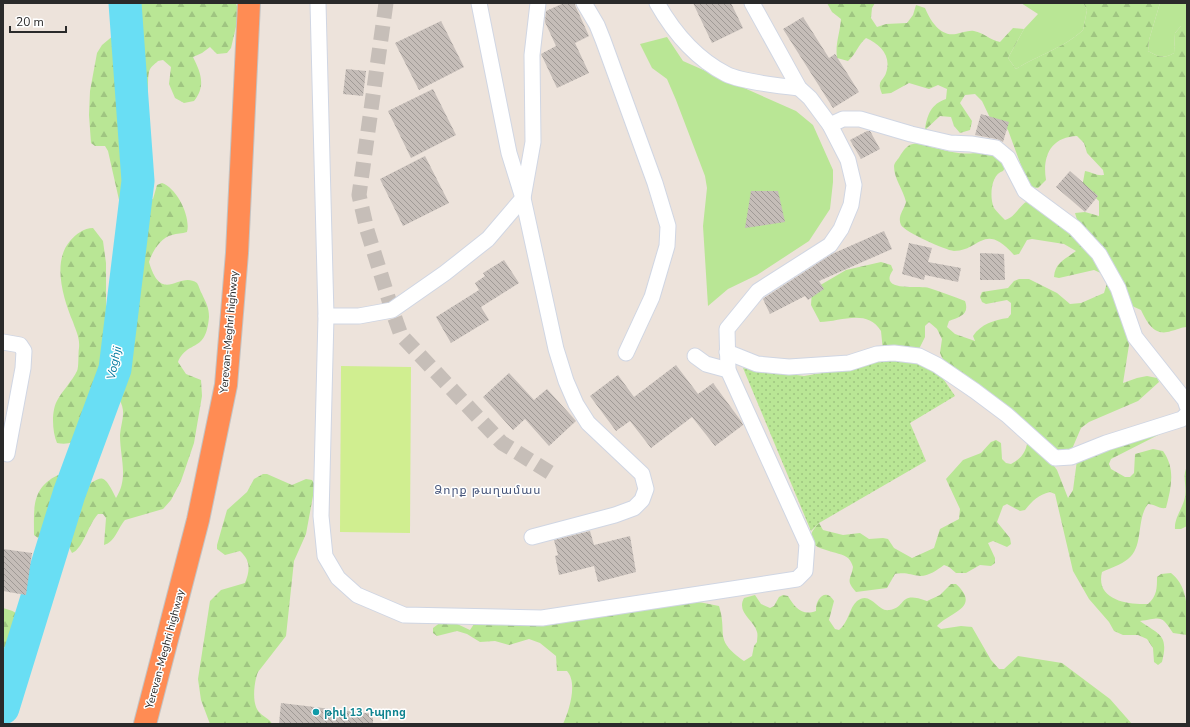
<svg xmlns="http://www.w3.org/2000/svg" width="1190" height="727" font-family="'Nunito Sans','Noto Sans Armenian',sans-serif">
<style>
.grass{fill:#b9e695}
.forest{fill:url(#forest-firs)}
.park{fill:url(#park-dots)}
.pitch{fill:#d0ee90}
.lines{fill:none;stroke-linecap:round;stroke-linejoin:round}
.river{stroke:#69def4;stroke-width:33}
.building{fill:url(#building-back-hatch)}
.street-tunnel{stroke:#c6beb8;stroke-width:15;stroke-dasharray:15 8;stroke-linecap:butt}
.street-casing{stroke:#d0d6e3;stroke-width:17}
.highway-casing{stroke:#c3c3c3;stroke-width:24}
.street{stroke:#fff;stroke-width:15}
.highway{stroke:#ff8c54;stroke-width:22}
.culture-dot{fill:#0f9aa8;stroke:#fff;stroke-width:1.5}
.labels{text-anchor:middle;dominant-baseline:central;stroke-width:3;stroke-linejoin:round;paint-order:stroke}
.street-label{font-size:11px;fill:#2a2a2a;stroke:#fff}
.culture-label{font-size:11px;font-weight:bold;fill:#0d838f;stroke:#fff;text-anchor:start}
.water-label{font-size:12px;font-style:italic;fill:#077ca0;stroke:#fff}
.neighbourhood-label{font-size:12px;letter-spacing:1px;fill:#48577c;stroke:#fff}
</style>
<defs>
<pattern id="forest-firs" width="22" height="20" patternUnits="userSpaceOnUse"><rect width="22" height="20" fill="#b9e695"/><path d="M5 1l3.5 6h-7zM16 11l3.5 6h-7z" fill="#9fc581"/></pattern>
<pattern id="park-dots" width="8" height="8" patternUnits="userSpaceOnUse"><rect width="8" height="8" fill="#b9e695"/><path d="M2 2h.1M6 6h.1" fill="none" stroke="#9fc581" stroke-width="1.8" stroke-linecap="round"/></pattern>
<pattern id="building-back-hatch" width="6" height="6" patternUnits="userSpaceOnUse"><rect width="6" height="6" fill="#c5bdb8"/><path d="M-1 5l2 2M0 0l6 6M5-1l2 2" fill="none" stroke="#a09a96"/></pattern>
</defs>
<rect width="100%" height="100%" fill="#ede3db"/>
<g class="grass">
<path d="M1021,3H1083L1087,10L1083,30C1064,48 1038,55 1016,69L1008,58L1024,29L1038,14Z"/>
<path d="M1160,3H1187V26H1181L1175,33L1174,53C1164,59 1158,57 1148,51L1149,40Z"/>
<path d="M667,37L683,61L796,111L813,125L833,170V182L830,209L809,241L757,275L728,289L708,306L703,226L707,188L705,176L676,100L667,79L652,68L640,44Z"/>
</g>
<g class="forest">
<path d="M129,3H236L239,14L231,48L227,53L217,54L210,47L202,53L193,57C201,73 206,86 194,101L184,103L175,98L169,84L171,67L163,60L158,61C155,64 150,67 149,72C147,80 149,93 147,103C144,125 134,147 135,170C136,181 140,193 148,200L153,199L157,185L162,183C177,188 191,217 187,232C182,234 177,233 172,235C161,237 152,252 149,262C162,306 179,270 197,283C199,286 200,291 202,294C206,303 209,307 209,317C206,354 188,339 178,362L186,374L201,380L202,396L194,443L181,481L171,500L163,509L125,520C118,528 115,542 104,545L106,518L103,514H98C88,525 83,549 72,553L58,525L53,524C46,528 44,534 38,538L34,535C34,509 31,488 58,475C64,478 69,484 77,485C101,487 99,462 116,498C129,478 120,458 120,435C121,422 127,412 119,399C85,400 94,450 57,443C52,431 51,410 58,399C64,389 72,381 77,371C79,368 78,353 79,348C80,338 76,331 73,322C63,298 52,262 70,241C76,234 84,228 93,228L103,241L106,263V321L103,337L107,368L112,378L120,385L125,386L119,362L124,293L120,232L124,222L108,151L105,146H95L91,143L89,115L90,91L97,53L102,45L114,35L124,23Z"/>
<path d="M827,3H875L872,8L871,18L877,27L886,24L907,23L913,15L916,5L925,8C930,20 940,37 956,34C962,33 968,30 974,31C984,33 990,40 1000,42L1013,28L1024,29L1008,58L1016,69C1038,55 1064,48 1083,30L1087,10L1083,3H1160L1149,40L1148,51C1158,57 1164,59 1174,53L1175,33L1181,26H1187V327C1181,327 1177,330 1171,331C1155,337 1147,323 1141,310L1132,306L1127,335L1129,345L1123,383L1137,378L1147,376L1157,378L1159,382L1138,401L1089,422L1081,428L1072,449L1051,462L1057,470L1068,498L1073,490L1077,460L1166,431L1111,459L1109,464L1111,469L1125,477H1130L1134,473L1135,454L1153,449L1163,451C1176,469 1171,488 1166,508C1158,509 1155,504 1148,504C1136,519 1144,547 1128,559C1121,565 1110,568 1102,572C1095,600 1128,605 1148,604C1157,596 1157,588 1157,577L1161,574L1171,573C1190,588 1187,613 1187,635L1173,633C1161,614 1161,618 1140,621C1159,635 1169,634 1162,662L1158,665L1154,662L1153,648L1147,639L1138,635H1123L1114,631L1109,622L1089,599L1073,571L1055,494L1050,492C1038,495 1033,500 1025,510L1020,511L1007,504L1003,506L997,522L1010,538L1011,544L1007,547L993,541L988,543L995,558V563L991,566L980,565L966,573H956L949,567L944,565C937,570 929,576 920,576C910,575 907,572 895,574L887,588L856,592C845,580 851,580 853,567C852,564 851,561 848,558C837,549 792,551 819,523L823,530L843,535L860,533L869,539L883,538L888,539L894,548L912,558L934,548L940,529L959,519L960,509L946,479L963,460L981,453L991,442L996,440L1001,443L1002,459L1006,463L1011,464C1023,458 1027,450 1028,437L944,362L940,353L942,339L937,329L929,322L925,326V337L918,351H883L881,331C867,308 840,322 820,322L811,305L812,290L846,270L881,262L891,265L893,270C877,293 920,285 929,288C941,292 953,296 965,301C970,315 959,317 949,321L947,327L955,334L975,341L973,336C981,324 994,320 1008,318L1011,314V303L1007,300L986,304L982,302L980,297L982,292L1008,288L1014,281L1019,279H1029L1057,293L1070,304L1081,303L1104,293L1107,283L1103,274L1094,270L1059,278L1054,277C1055,262 1066,259 1076,251L1064,244L1032,239L1027,240L1019,254L1014,255C984,221 980,251 954,251C945,250 905,232 901,225C897,216 904,210 906,202C903,189 894,179 894,166C895,161 898,160 900,156C903,151 907,145 913,144C919,142 926,145 931,147C949,151 972,159 988,148L1006,166L1003,171C991,174 989,197 994,208C997,212 1001,216 1005,220C1016,217 1019,205 1028,201L1078,223L1075,213L1085,212L1099,216V201L1084,187L1083,182L1085,171C1092,172 1096,176 1104,175L1103,170L1087,153L1084,143L1077,136C1051,137 1042,156 1046,180L1038,188L1029,187L1008,130L1000,123L991,120L982,101L975,94L965,95L960,103L972,121L970,130L960,133L954,126L951,117L940,116L925,130C927,115 931,104 946,99L947,89L938,85L929,89L909,83L891,93L882,94C881,91 879,87 880,84C880,81 885,77 886,73C892,56 880,44 866,38C858,45 856,54 848,61L837,58C835,44 840,33 841,19L832,12Z"/>
<path d="M1187,466V526L1181,529H1175C1174,518 1183,508 1185,497C1187,486 1182,477 1187,466Z"/>
<path d="M263,474H267L292,485L306,479L312,480L315,485L306,534L294,561L286,636L258,672C254,682 251,705 260,713C264,717 270,719 272,724H210L201,700L198,679L210,601L221,590L245,583C250,570 251,561 240,551L225,555L217,549V545L227,510L247,492L254,479Z"/>
<path d="M951,584H956C982,608 949,612 937,626L941,629L961,626L972,627L991,660L999,669H1004L1018,656L1062,663L1110,699L1132,724H563C569,711 578,683 567,671H557L556,656L540,643L529,639L509,645L495,641L480,642L467,634L457,631L437,636L433,633V628L441,622L455,623L470,630L478,618L694,601L719,606C728,635 713,639 744,661L752,656L754,646L757,642C757,639 758,635 757,632C754,620 736,613 744,598L755,595L761,604L770,608L774,606L779,597L783,595L788,596C795,608 802,616 816,611C815,599 826,587 834,601L829,620L835,629L839,630C849,622 849,608 857,601C871,590 877,612 889,610C907,608 898,590 927,601L940,595Z"/>
<path d="M3,608C12,611 20,612 22,622L3,667Z"/>
</g>
<path class="park" d="M885,355L910,358L942,377L955,396L910,423L926,461L819,523L811,531L743,368L804,376L858,367Z"/>
<path class="pitch" d="M341,366L411,367L410,533L340,532Z"/>
<g class="lines">
<path class="river" d="M3,708L69,494L115,369L138,181L125,3"/>
</g>
<g class="building">
<path d="M564,3H574L589,36L575,43L589,73L557,88L541,54L556,46L545,22L546,11Z"/>
<path d="M693,3H731L743,28L712,43Z"/>
<path d="M803,17L829,58L835,54L859,92L833,108L783,29Z"/>
<path d="M441,21L464,67L419,90L395,43Z"/>
<path d="M346,69L366,71L363,96L343,94Z"/>
<path d="M433,89L456,135L411,158L388,111Z"/>
<path d="M981,114L1009,122L1003,142L997,139L975,135Z"/>
<path d="M867,131H870L880,149L861,159L850,140Z"/>
<path d="M425,156L449,203L403,226L380,179Z"/>
<path d="M1070,171L1098,196L1085,212L1056,187Z"/>
<path d="M751,191H778L785,222L745,228Z"/>
<path d="M884,231L892,249L819,281L824,289L808,300L805,296L770,314L763,299L764,298L832,254Z"/>
<path d="M909,243L932,248L928,262L961,268L958,282L925,275L924,280L902,274Z"/>
<path d="M980,253L1004,254L1005,280H980Z"/>
<path d="M504,260L519,283L481,307L489,320L451,343L436,317L479,290L475,283L485,276L483,273Z"/>
<path d="M676,365L698,394L713,383L741,421L743,425L715,446L692,417L651,448L630,421L616,431L590,396L618,375L634,397Z"/>
<path d="M509,373L534,400L547,389L576,421L549,446L525,419L513,430L483,397Z"/>
<path d="M590,531L594,545L630,536L636,572L598,582L594,566L559,575L555,556L558,555L554,540Z"/>
<path d="M3,549L32,553L26,595L3,591Z"/>
<path d="M281,703L373,714V724H279Z"/>
</g>
<g class="lines">
<path class="street-tunnel" d="M386,3L359,195L367,230L392,310L401,335L502,443L554,475"/>
<g class="street-casing">
<g id="street">
<path d="M318,3L326,316L321,516L325,556L338,578L357,595L404,615L542,618L797,579L805,571L807,544L728,370L727,329L758,291L830,245L841,229L851,205L854,185L848,160L830,125L810,98L799,88L752,3"/>
<path d="M479,3L509,153L523,198L556,349L566,381L576,404L588,423L642,474L646,489L642,500L634,508L615,515L532,537"/>
<path d="M584,3L597,25L603,40L655,183L668,226L667,246L652,297L626,353"/>
<path d="M657,3C674,33 695,58 726,74C742,82 780,86 799,88"/>
<path d="M830,125L843,119H860L911,134L950,143L971,144L996,148L1008,158L1025,191L1075,228L1099,254L1118,288L1135,337L1185,400L1187,406"/>
<path d="M326,316H359L392,310L445,273L488,239L523,198L533,142L532,55L538,3"/>
<path d="M3,342L20,345L24,351L23,368L7,454"/>
<path d="M727,352L757,364L789,367L849,363L877,354L894,353L919,356L937,365L975,391L1007,415L1055,458L1071,457L1106,443L1182,419L1187,414"/>
<path d="M695,356L706,364L728,370"/>
</g>
</g>
<g class="highway-casing">
<path id="highway" d="M145,724L198,520L226,385L237,253L249,3"/>
</g>
<use href="#street" class="street"/>
<use href="#highway" class="highway"/>
</g>
<circle class="culture-dot" cx="316" cy="712" r="4"/>
<g class="labels">
<g class="street-label">
<text transform="translate(229 332) rotate(-85)">Yerevan-Meghri highway</text>
<text transform="translate(165 649) rotate(-75)">Yerevan-Meghri highway</text>
</g>
<g class="culture-label">
<text x="324" y="712">թիվ 13 Դպրոց</text>
</g>
<g class="water-label">
<text transform="translate(114 363) rotate(-78)">Voghji</text>
</g>
<g class="neighbourhood-label">
<text x="488" y="490">Ձորք թաղամաս</text>
</g>
</g>
<rect width="1190" height="727" fill="none" stroke="#2a2a2a" stroke-width="8"/>
<path d="M10 26v6h56v-6" fill="none" stroke="#2a2a2a" stroke-width="2"/>
<text x="16" y="26" font-size="12" fill="#2a2a2a" stroke="#ffffff" stroke-width="3" paint-order="stroke">20 m</text>
</svg>
